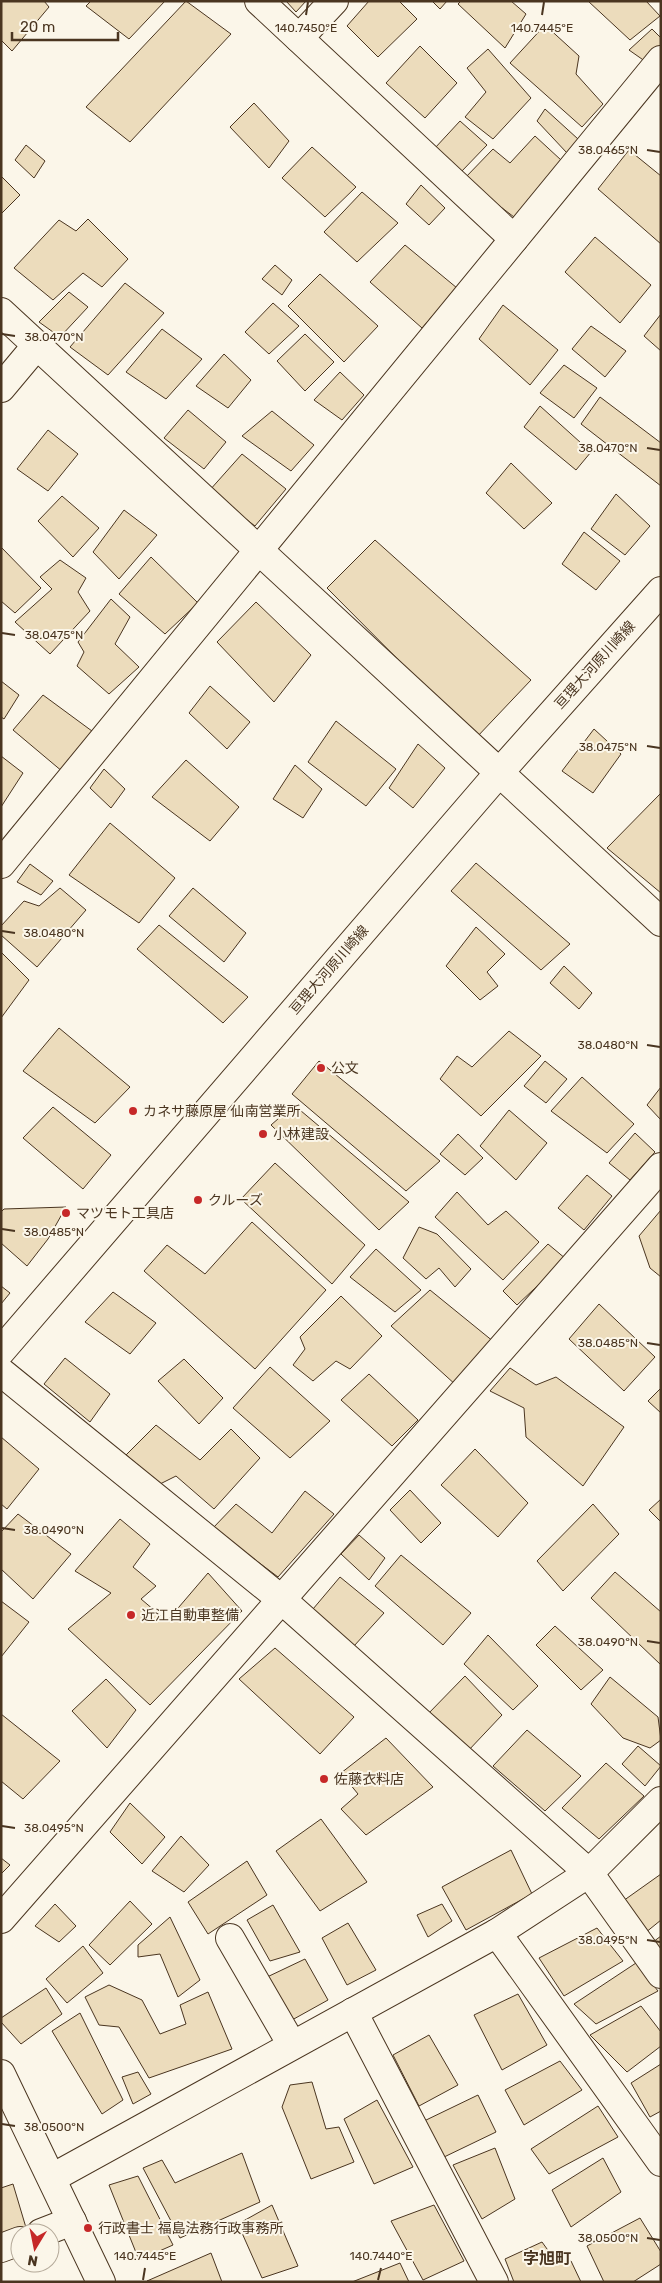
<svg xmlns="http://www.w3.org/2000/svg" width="662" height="2283" font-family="Rubik,'Noto Sans JP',sans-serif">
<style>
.building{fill:#ecdcbc;stroke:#4a3520}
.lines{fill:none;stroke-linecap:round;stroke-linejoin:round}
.street-casing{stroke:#4a3520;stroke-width:30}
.primary-casing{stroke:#4a3520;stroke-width:30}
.street{stroke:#fbf6e9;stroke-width:28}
.primary{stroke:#fbf6e9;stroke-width:28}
.ticks{fill:none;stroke:#4a3520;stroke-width:2}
.poi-dot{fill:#c62828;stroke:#fbf6e9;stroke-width:2}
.labels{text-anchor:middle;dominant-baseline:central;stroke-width:4;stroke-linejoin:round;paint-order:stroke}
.street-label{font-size:14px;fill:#4a3520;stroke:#fbf6e9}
.poi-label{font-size:14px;fill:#4a3520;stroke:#fbf6e9;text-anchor:start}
.quarter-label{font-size:16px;font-weight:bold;fill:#4a3520;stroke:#fbf6e9}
.ticks-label{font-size:12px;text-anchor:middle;fill:#4a3520;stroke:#fbf6e9;stroke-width:4;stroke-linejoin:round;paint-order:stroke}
</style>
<rect width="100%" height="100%" fill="#fbf6e9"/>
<g class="building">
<path d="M1,1H44L49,7L12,51L1,40Z"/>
<path d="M91,1H165L129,39L86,6Z"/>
<path d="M186,1L231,34L130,142L86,107Z"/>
<path d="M286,1H306L296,12Z"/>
<path d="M369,1H399L417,19L378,57L347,26Z"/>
<path d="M432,1H447L440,9Z"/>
<path d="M461,1H511L526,14L505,48L458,4Z"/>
<path d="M588,1H646L660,16L630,40Z"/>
<path d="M545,25L579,56L576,74L603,104L582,127L510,63Z"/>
<path d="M652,29L661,38V51L649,64L629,50Z"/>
<path d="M420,46L457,83L425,118L386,83Z"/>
<path d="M488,49L531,98L493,139L465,117L486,92L467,68Z"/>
<path d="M254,103L289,141L269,168L230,127Z"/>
<path d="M545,109L578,139L567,153L537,121Z"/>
<path d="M460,121L487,145L461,172L435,148Z"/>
<path d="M535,136L561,160L514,217L464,179L493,149L510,163Z"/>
<path d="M26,145L45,161L34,178L15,160Z"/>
<path d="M312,147L356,187L325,217L282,178Z"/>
<path d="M629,150L661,176V244L598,189Z"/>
<path d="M1,176L20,195L1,214Z"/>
<path d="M421,185L445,208L429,225L406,204Z"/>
<path d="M362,192L398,223L357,262L324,232Z"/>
<path d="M88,219L128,259L102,287L83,273L53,300L14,268L59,220L76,231Z"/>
<path d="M595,237L651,285L620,323L565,272Z"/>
<path d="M405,245L457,288L422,328L370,282Z"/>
<path d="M275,265L292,280L282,295L262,279Z"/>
<path d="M320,274L378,326L344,362L288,306Z"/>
<path d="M125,283L164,313L108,375L70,347Z"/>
<path d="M69,292L88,307L60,337L39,322Z"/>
<path d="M273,303L299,326L269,354L245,332Z"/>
<path d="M503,305L558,350L530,385L479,339Z"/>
<path d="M661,314V351L644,336Z"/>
<path d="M591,326L626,351L605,377L572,349Z"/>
<path d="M162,329L202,359L166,399L126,372Z"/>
<path d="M305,334L334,362L305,391L277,361Z"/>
<path d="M224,354L251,380L228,408L196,386Z"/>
<path d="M564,365L597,388L574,418L540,393Z"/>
<path d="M340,372L364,395L342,420L314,400Z"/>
<path d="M600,397L661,443V486L581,424Z"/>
<path d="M540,406L591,452L576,470L524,427Z"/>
<path d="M188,410L226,442L204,469L164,438Z"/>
<path d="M272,411L314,445L291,471L242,436Z"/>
<path d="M48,430L78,454L48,491L17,469Z"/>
<path d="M242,454L286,489L255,526L209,491Z"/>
<path d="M511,463L552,503L524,529L486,493Z"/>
<path d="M616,494L650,526L625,555L591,529Z"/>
<path d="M62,496L99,528L73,557L38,521Z"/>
<path d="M124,510L157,535L119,579L93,552Z"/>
<path d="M584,532L620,561L596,590L562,564Z"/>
<path d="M375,540L531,680L476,738L327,588Z"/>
<path d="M1,547L41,588L15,613L1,601Z"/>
<path d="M151,557L198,603L165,634L119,594Z"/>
<path d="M60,560L86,578L78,592L90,611L50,654L15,622L52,589L40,577Z"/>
<path d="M111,599L130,617L115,644L139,667L109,694L77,666L84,652L78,642Z"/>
<path d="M256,602L311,655L274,702L217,642Z"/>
<path d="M1,681L19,695L4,719L1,717Z"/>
<path d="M210,686L250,722L227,749L189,713Z"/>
<path d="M43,695L96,734L63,772L13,730Z"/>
<path d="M336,721L396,769L366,806L308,762Z"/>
<path d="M594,729L621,754L593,793L562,771Z"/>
<path d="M418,744L445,768L413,808L389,788Z"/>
<path d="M1,756L23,773L1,807Z"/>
<path d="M186,760L239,807L210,841L152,797Z"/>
<path d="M295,765L322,789L303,818L273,799Z"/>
<path d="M104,769L125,789L111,808L90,788Z"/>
<path d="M661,793V893L607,848Z"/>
<path d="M110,823L175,878L139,923L69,875Z"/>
<path d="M476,863L570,944L541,970L451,891Z"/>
<path d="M30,864L53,881L41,895L17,882Z"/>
<path d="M60,888L86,910L37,967L1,935V926L24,901L39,906Z"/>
<path d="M193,888L246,933L224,962L169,916Z"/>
<path d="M159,925L248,997L223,1023L137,949Z"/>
<path d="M476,927L505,954L487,972L498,986L480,1000L446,966Z"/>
<path d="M1,952L29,980L1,1018Z"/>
<path d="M564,966L592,993L579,1009L550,983Z"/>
<path d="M59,1028L130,1087L95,1123L23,1071Z"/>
<path d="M509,1031L541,1056L481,1116L440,1079L457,1056L472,1067Z"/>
<path d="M319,1061L362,1096L440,1161L406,1191L292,1094Z"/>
<path d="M545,1061L567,1079L546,1103L524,1086Z"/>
<path d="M582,1077L634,1124L607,1153L551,1111Z"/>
<path d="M661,1087V1120L647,1105Z"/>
<path d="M294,1105L409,1202L379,1230L271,1125Z"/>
<path d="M53,1107L111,1155L83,1189L23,1138Z"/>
<path d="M509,1110L547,1143L516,1180L480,1146Z"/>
<path d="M635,1133L655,1152L630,1180L609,1163Z"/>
<path d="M458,1134L483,1158L465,1175L440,1154Z"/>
<path d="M275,1163L365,1245L332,1284L241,1199Z"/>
<path d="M587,1175L612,1196L584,1230L558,1208Z"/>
<path d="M457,1192L488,1225L506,1211L539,1242L503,1280L435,1217Z"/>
<path d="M66,1207L48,1239L27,1266L1,1243V1212L4,1209Z"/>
<path d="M661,1210V1277L650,1268L639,1236Z"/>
<path d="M252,1222L326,1290L255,1369L144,1271L167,1245L205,1274Z"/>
<path d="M419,1227L437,1234L471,1269L455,1287L439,1268L426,1279L403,1258Z"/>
<path d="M548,1244L566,1259L517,1305L503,1291Z"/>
<path d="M376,1249L421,1290L395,1312L350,1277Z"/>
<path d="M1,1286L10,1293L1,1304Z"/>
<path d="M430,1290L494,1342L457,1386L391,1326Z"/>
<path d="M113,1292L156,1323L130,1354L85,1322Z"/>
<path d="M341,1296L382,1336L350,1369L336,1361L313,1381L293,1365L305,1349L300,1337Z"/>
<path d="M599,1304L655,1357L624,1391L569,1339Z"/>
<path d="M65,1358L110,1394L90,1422L44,1384Z"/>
<path d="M184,1359L223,1398L199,1424L158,1381Z"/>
<path d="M270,1367L330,1421L290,1458L233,1408Z"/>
<path d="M510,1368L536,1385L556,1377L624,1427L583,1486L526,1437L524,1408L490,1391Z"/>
<path d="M369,1374L418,1420L392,1446L341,1400Z"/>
<path d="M661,1388V1413L648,1401Z"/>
<path d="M156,1425L200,1460L231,1429L260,1458L214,1509L176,1476L160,1484L126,1455Z"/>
<path d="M1,1437L39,1469L7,1509L1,1504Z"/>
<path d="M475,1449L528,1503L498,1537L441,1485Z"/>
<path d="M410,1490L441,1523L421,1543L390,1510Z"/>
<path d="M305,1491L334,1514L278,1577L213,1528L236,1504L272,1533Z"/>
<path d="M661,1499V1522L649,1510Z"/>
<path d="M593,1504L619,1534L563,1591L537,1561Z"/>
<path d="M18,1514L71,1554L33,1599L1,1569V1532Z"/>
<path d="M120,1519L150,1544L133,1567L156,1586L141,1599L167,1621L208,1573L242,1611L150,1705L68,1629L111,1593L75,1571Z"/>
<path d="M359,1535L385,1558L369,1580L341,1554Z"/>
<path d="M401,1555L471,1613L443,1645L375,1586Z"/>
<path d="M615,1572L661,1612V1665L591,1598Z"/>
<path d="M340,1577L384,1613L354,1646L313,1609Z"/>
<path d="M1,1601L29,1622L1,1657Z"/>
<path d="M555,1626L603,1670L581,1690L536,1645Z"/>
<path d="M488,1635L538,1686L513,1710L464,1664Z"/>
<path d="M275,1648L354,1717L320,1754L239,1679Z"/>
<path d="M465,1676L502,1715L467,1752L426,1716Z"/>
<path d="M610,1677L658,1717L661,1740L650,1748L623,1738L591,1704Z"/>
<path d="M106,1679L136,1710L107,1748L72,1711Z"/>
<path d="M1,1714L60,1761L23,1799L1,1781Z"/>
<path d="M527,1730L581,1776L545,1811L493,1766Z"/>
<path d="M386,1738L433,1787L366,1835L341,1809L358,1794L341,1773Z"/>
<path d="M638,1746L661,1766L645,1786L622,1764Z"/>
<path d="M606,1763L644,1796L599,1839L562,1808Z"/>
<path d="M130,1803L165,1837L142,1864L110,1832Z"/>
<path d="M321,1819L367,1882L320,1911L276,1851Z"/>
<path d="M181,1836L209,1865L184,1892L152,1871Z"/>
<path d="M511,1850L532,1894L466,1930L442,1887Z"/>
<path d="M1,1858L10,1865L1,1874Z"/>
<path d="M247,1861L267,1895L208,1934L188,1902Z"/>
<path d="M661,1874V1920L645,1933L623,1901Z"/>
<path d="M130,1901L152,1924L110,1965L89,1945Z"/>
<path d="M55,1904L76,1926L59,1942L35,1926Z"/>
<path d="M442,1904L452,1921L428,1937L417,1915Z"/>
<path d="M273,1905L300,1952L270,1961L247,1920Z"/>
<path d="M170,1917L200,1980L178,1997L160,1954L138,1957V1945Z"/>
<path d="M348,1923L376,1970L347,1985L322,1938Z"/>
<path d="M597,1928L623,1961L564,1996L539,1958Z"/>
<path d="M661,1936V1949L653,1942Z"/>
<path d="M83,1946L103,1973L67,2003L46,1979Z"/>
<path d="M305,1959L328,2000L292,2020L265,1978Z"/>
<path d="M636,1963L658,1991L596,2024L574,2004Z"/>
<path d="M109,1985L142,2000L160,2034L186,2024L180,2005L208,1992L232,2049L149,2078L119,2027L99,2025L85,1997Z"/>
<path d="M46,1988L62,2014L21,2044L1,2022V2018Z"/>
<path d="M518,1994L547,2045L502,2070L474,2015Z"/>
<path d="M641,2006L661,2032V2046L627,2072L590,2035Z"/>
<path d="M80,2013L123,2100L102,2114L52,2031Z"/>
<path d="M429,2035L458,2085L419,2106L393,2055Z"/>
<path d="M560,2061L582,2090L524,2125L505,2090Z"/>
<path d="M661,2064V2111L650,2117L631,2083Z"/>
<path d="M138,2072L151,2094L133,2104L122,2077Z"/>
<path d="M312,2082L326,2129L339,2127L354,2162L311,2179L282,2107L290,2085Z"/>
<path d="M478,2095L496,2132L442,2158L422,2122Z"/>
<path d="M377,2100L413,2167L374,2184L344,2119Z"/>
<path d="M598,2106L618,2137L549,2174L531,2149Z"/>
<path d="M495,2148L515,2199L482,2219L453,2165Z"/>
<path d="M242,2153L260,2202L180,2238L143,2168L162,2160L175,2183Z"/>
<path d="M603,2158L621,2192L571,2227L552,2190Z"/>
<path d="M138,2176L173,2245L139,2260L109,2185Z"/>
<path d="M13,2184L27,2231L1,2239V2188Z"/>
<path d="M272,2205L298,2266L262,2278L238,2224Z"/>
<path d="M434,2205L464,2261L423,2280L391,2221Z"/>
<path d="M640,2218L661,2252V2264L633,2282H604L587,2246Z"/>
<path d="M542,2242L555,2260L571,2261L581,2282H514L505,2259Z"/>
<path d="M211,2253L222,2282L147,2281Z"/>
<path d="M400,2263L409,2282H352Z"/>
</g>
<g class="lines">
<g class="street-casing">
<g id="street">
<path d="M259,1L514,239"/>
<path d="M299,38L334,1"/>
<path d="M1,312L661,922"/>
<path d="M1,388L37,345"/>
<path d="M1,864L661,60"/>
<path d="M1,1372L282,1600L589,1873L661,1974"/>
<path d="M1,1919L661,1167"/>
<path d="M497,1933L661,2162"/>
<path d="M230,1938L292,2045"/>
<path d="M353,2012L494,2282"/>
<path d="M1,2074L101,2282"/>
<path d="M52,2178L497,1933L589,1873L661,1801"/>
<path d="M41,2233L72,2221"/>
<path d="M1,2248L20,2241"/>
</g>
</g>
<g class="primary-casing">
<path id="primary" d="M1,1351L498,774L661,591"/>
</g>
<use href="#street" class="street"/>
<use href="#primary" class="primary"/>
</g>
<path class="ticks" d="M306,15L308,2M542,15L544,2M647,150L660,152M2,334L15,336M647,448L660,450M2,633L15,635M647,746L660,748M2,931L15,933M647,1045L660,1047M2,1229L15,1231M647,1343L660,1345M2,1528L15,1530M647,1641L660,1643M2,1826L15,1828M647,1940L660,1942M2,2124L15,2126M647,2238L660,2240M143,2280L145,2268M378,2280L381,2268"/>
<g class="poi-dot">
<circle cx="321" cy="1068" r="5"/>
<circle cx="133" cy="1111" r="5"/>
<circle cx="263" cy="1134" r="5"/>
<circle cx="198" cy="1200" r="5"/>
<circle cx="66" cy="1213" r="5"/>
<circle cx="131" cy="1615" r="5"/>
<circle cx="324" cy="1779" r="5"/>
<circle cx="88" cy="2228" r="5"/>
</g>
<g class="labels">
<g class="street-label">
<text transform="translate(595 665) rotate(-48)">亘理大河原川崎線</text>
<text transform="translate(329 970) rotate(-49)">亘理大河原川崎線</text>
</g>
<g class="poi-label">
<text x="331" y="1068">公文</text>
<text x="143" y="1111">カネサ藤原屋 仙南営業所</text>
<text x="273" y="1134">小林建設</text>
<text x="208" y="1200">クルーズ</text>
<text x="76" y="1213">マツモト工具店</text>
<text x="141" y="1615">近江自動車整備</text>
<text x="334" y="1779">佐藤衣料店</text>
<text x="98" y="2228">行政書士 福島法務行政事務所</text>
</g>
<g class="quarter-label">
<text x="547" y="2258">字旭町</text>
</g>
</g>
<g class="ticks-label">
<text x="306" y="32">140.7450°E</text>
<text x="542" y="32">140.7445°E</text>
<text x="608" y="154">38.0465°N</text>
<text x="54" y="341">38.0470°N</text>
<text x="608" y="452">38.0470°N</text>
<text x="54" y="639">38.0475°N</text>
<text x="608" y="751">38.0475°N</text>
<text x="54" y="937">38.0480°N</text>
<text x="608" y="1049">38.0480°N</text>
<text x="54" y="1236">38.0485°N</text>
<text x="608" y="1347">38.0485°N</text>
<text x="54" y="1534">38.0490°N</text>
<text x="608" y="1646">38.0490°N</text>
<text x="54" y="1832">38.0495°N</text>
<text x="608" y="1944">38.0495°N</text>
<text x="54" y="2131">38.0500°N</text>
<text x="608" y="2242">38.0500°N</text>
<text x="145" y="2260">140.7445°E</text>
<text x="381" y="2260">140.7440°E</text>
</g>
<rect width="662" height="2283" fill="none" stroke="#4a3520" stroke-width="5"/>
<g transform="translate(35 2248) rotate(190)"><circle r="24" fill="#fbf6e9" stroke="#b4a999"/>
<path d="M0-4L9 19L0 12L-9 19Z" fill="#c62828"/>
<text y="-8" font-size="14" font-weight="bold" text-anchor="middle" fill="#4a3520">N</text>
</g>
<path d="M12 32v8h106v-8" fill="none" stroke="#4a3520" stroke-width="2.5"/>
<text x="20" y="32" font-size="15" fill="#4a3520" stroke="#fbf6e9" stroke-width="4" paint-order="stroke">20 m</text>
</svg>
